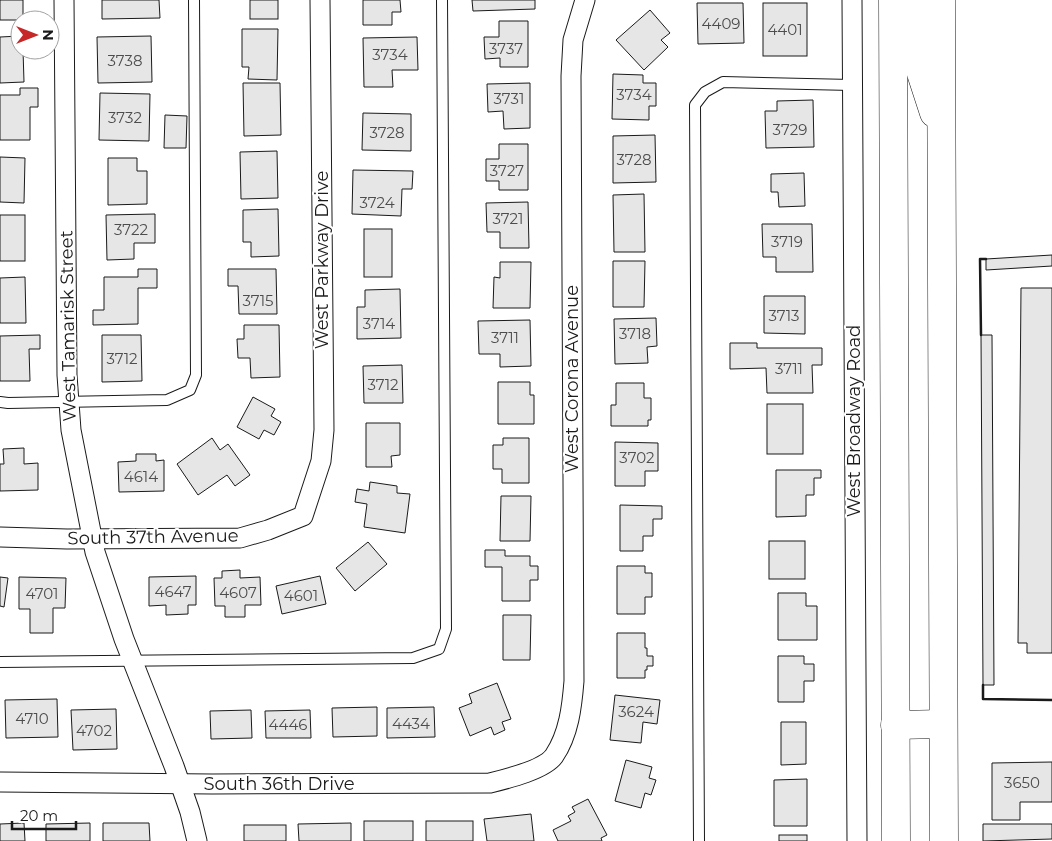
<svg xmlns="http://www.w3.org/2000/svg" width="1052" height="841" font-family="Montserrat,sans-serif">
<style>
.building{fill:#e6e6e6;stroke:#1a1a1a}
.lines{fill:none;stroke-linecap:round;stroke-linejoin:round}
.lane-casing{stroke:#1a1a1a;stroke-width:12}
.street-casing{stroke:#1a1a1a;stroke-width:21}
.secondary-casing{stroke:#1a1a1a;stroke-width:29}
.lane{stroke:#fff;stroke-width:10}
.street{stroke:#fff;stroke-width:19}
.secondary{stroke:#fff;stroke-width:28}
.wall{stroke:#1a1a1a;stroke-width:2.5}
.labels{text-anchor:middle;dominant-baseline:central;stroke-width:4;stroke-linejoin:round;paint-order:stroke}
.number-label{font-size:15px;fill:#4d4d4d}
.street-label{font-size:18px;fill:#1a1a1a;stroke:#fff}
</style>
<rect width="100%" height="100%" fill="#fff"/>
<g class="building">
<rect x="0" y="0" width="23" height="20"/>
<path d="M102,0H159L160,18L102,19Z"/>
<rect x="250" y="0" width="28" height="19"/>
<path d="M363,0H400L401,12H392V25H363Z"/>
<path d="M472,0H535V9L473,11Z"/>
<path d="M697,3H743L744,43L698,44Z"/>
<rect x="763" y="3" width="44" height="53"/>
<path d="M650,10L670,33L661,40L668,47L644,70L616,40Z"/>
<path d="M499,21H528V67H500V58L485,59L484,37H499Z"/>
<path d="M242,29H278L277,80L248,79L249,67H242Z"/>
<path d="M20,36V50H23L24,82L0,83V37Z"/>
<path d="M151,36L152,82L98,83L97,37Z"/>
<path d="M417,37L418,70H392L393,87H364L363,38Z"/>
<path d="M613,74L643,75V83H656V106H649V120L612,119Z"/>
<path d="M243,83H280L281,135L244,136Z"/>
<path d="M530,83V128L504,129L503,111L488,112L487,84Z"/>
<path d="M20,88H38V107H30V140H0V95H20Z"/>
<path d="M100,93L150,94L149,141L99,140Z"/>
<path d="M813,100L814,147L766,148L765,111H777V101Z"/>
<path d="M363,113L411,114V151L362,150Z"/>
<path d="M165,115L187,116L186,148H164Z"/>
<path d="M655,135L656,182L613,183V136Z"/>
<path d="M499,144H528V190H499V181H486V159H499Z"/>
<path d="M277,151L278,198L241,199L240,152Z"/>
<path d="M0,157L25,158L24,203L0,202Z"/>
<path d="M108,158H137V171H147V204L108,205Z"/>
<path d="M353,170L413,171L412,189H402L401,216L352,214Z"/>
<path d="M804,173L805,206L779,207L778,192H771V174Z"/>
<path d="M644,194L645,252H614L613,195Z"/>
<path d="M528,202L529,248H500V232H487L486,203Z"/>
<path d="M278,209L279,256L251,257V242H243V210Z"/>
<path d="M155,214V243H134V259L107,260L106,215Z"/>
<rect x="0" y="215" width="25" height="46"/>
<path d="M762,224H812L813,272H776V257H763Z"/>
<rect x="364" y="229" width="28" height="48"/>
<path d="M1052,255V266L986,270V259Z"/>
<path d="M613,261H645L644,307H613Z"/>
<path d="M500,262H531L530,308H493L494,277L500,278Z"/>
<path d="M138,269H157V288H138V324L93,325V310H104V277H138Z"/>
<path d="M228,269H276L277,314H239L238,286H228Z"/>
<path d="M25,277L26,323H0V278Z"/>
<path d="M1021,288H1052V653H1027V643H1018Z"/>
<path d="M400,289L401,338L357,339V307H365V290Z"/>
<path d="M764,296H805V334L764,333Z"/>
<path d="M656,318L657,346L647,347L648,363L615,364L614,319Z"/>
<path d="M530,320L531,366L500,367V354H479L478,321Z"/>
<path d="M244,325H279L280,377L251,378L250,358H238L237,339H244Z"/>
<path d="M40,335V349H29L30,381H0V336Z"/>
<path d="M102,335H141L142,381L102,382Z"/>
<path d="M981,335H992L994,685H983Z"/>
<path d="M730,343H757V348H822V365H812L813,393H767L766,368L730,369Z"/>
<path d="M402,365L403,403H364L363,366Z"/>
<path d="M498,382H530V395H534V424H498Z"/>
<path d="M616,383H644V398H651V420H648V426H611V405H616Z"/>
<path d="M253,397L275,409L271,416L281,422L274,435L264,430L259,439L237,427Z"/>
<rect x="767" y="404" width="36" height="50"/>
<path d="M366,423H400V455L391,456L392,467H366Z"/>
<path d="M212,438L220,450L228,444L250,475L235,486L227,475L198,495L177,464Z"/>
<path d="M503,438H529V483H502V469H493V445H503Z"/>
<path d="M615,442L658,443V471H645V486H615Z"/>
<path d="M24,448V464L38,463V490L0,491V464H4L3,449Z"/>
<path d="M136,454H156V461L164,460V491L119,492L118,462L136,461Z"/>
<path d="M776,470H821V478H814V495H806V516L776,517Z"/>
<path d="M370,482L397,486V493L410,494L405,533L364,527L367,504L355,502L357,489L369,491Z"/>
<path d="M501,496H531L530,541H500Z"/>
<path d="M620,505L662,506V519H653V536H643V551H620Z"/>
<rect x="769" y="541" width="36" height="38"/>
<path d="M368,542L387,564L355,591L336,568Z"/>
<path d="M485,550H505V556H530V566H538V580H530V601H502V567H485Z"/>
<path d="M617,566H645V573H652V597H645V614H617Z"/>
<path d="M240,570V578L260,577L261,605H245V617H225V606H215L214,578H222V571Z"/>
<path d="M196,576V605H188V614L166,615V605L149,606V577Z"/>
<path d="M320,576L326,604L282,614L276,586Z"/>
<path d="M0,577L8,578L4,607L0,606Z"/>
<path d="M19,577L66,578L65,608H53V633H30V609H19Z"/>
<path d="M778,593H806V606H817V640H778Z"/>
<path d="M503,615H531L530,660H503Z"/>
<path d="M617,633H645V648H647V656H653V666H647V670H645V678H617Z"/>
<path d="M778,656H804V664H814V681H804V702H778Z"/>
<path d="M497,683L511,719L502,722L505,730L494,735L491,727L470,736L459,708L472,703L469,694Z"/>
<path d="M615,695L660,700L657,724L643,722L641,743L610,740Z"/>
<path d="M57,699L58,737L6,738L5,700Z"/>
<path d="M377,707V736L333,737L332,708Z"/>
<path d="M434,707L435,737L387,738V708Z"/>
<path d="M116,709L117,749L73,750L71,710Z"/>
<path d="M251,710L252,738L211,739L210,711Z"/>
<path d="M310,710L311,738H266L265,711Z"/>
<path d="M781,722H806V764L781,765Z"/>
<path d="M626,760L652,767L649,778L656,780L651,795L645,793L641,808L615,801Z"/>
<path d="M1052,762V802H1020V820H992V763Z"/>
<path d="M807,779V826H774V780Z"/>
<path d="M588,799L607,835L601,838L602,841H558L553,830L571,821L568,816L575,812L572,807Z"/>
<path d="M531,814L534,841H487L484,819Z"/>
<rect x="364" y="821" width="49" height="20"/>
<rect x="426" y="821" width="47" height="20"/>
<path d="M24,823L25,841H0V824Z"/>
<path d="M90,823V841H46V824Z"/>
<path d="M103,823H149L150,841H103Z"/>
<path d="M351,823V841H299L298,824Z"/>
<path d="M983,824H1052V839L983,841Z"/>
<rect x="244" y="825" width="42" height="16"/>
<rect x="779" y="835" width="28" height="6"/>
</g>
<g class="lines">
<g class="lane-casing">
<g id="lane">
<path d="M0,402L8,403L167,400L190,390L196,375L194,0"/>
<path d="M0,662L413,658L439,649L446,629L442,0"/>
<path d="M699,841L695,105L705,92L723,82L852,85"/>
</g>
</g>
<g class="street-casing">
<g id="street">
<path d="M64,0L67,375L71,430L95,552L124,639L174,766L190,812L197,841"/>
<path d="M852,0L857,841"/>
<path d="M0,537L67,539L240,538L268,530L303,516L321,461L324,430L320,0"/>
<path d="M0,782L212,784L490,783C506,779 544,770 554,756C569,734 572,706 574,681L571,76L573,40L585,0"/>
</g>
</g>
<g class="secondary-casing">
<g id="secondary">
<path d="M893,0L896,841"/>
<path d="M918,0L920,70L934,113"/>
<path d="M941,0L944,841"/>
<path d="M895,725L943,724"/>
</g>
</g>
<use href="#lane" class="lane"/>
<use href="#street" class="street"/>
<use href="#secondary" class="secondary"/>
<g class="wall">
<path d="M981,335L980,259H986"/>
<path d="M983,685V699L1052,700"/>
</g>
</g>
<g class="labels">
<g class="number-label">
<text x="721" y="23">4409</text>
<text x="785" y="29">4401</text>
<text x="506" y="48">3737</text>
<text x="390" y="54">3734</text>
<text x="125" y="60">3738</text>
<text x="634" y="94">3734</text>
<text x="509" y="98">3731</text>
<text x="125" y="117">3732</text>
<text x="790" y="129">3729</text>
<text x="387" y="132">3728</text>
<text x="634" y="159">3728</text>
<text x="507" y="170">3727</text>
<text x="377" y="202">3724</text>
<text x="508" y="218">3721</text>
<text x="131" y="229">3722</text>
<text x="787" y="241">3719</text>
<text x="258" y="300">3715</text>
<text x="784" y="315">3713</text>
<text x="379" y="323">3714</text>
<text x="635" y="333">3718</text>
<text x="505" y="337">3711</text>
<text x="122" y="358">3712</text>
<text x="789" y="368">3711</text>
<text x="383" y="384">3712</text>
<text x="637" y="457">3702</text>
<text x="141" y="476">4614</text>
<text x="173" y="591">4647</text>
<text x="238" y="592">4607</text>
<text x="42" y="593">4701</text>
<text x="301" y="595">4601</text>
<text x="636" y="711">3624</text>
<text x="32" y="718">4710</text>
<text x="411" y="723">4434</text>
<text x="288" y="724">4446</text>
<text x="94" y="730">4702</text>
<text x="1022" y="782">3650</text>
</g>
<g class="street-label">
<text transform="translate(322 260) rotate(-90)">West Parkway Drive</text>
<text transform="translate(68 326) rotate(-91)">West Tamarisk Street</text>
<text transform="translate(572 379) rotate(-90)">West Corona Avenue</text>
<text transform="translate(854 421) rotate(-90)">West Broadway Road</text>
<text transform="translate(153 537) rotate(-1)">South 37th Avenue</text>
<text x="279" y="784">South 36th Drive</text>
</g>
</g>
<g transform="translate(35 35) rotate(90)"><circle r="24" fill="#ffffff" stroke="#a3a3a3"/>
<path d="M0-4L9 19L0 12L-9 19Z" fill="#c62828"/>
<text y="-8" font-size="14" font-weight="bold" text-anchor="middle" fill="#1a1a1a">N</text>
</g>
<path d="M12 821v8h64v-8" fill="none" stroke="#1a1a1a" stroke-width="2.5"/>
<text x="20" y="821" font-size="15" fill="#1a1a1a" stroke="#ffffff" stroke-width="4" paint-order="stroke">20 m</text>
</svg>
